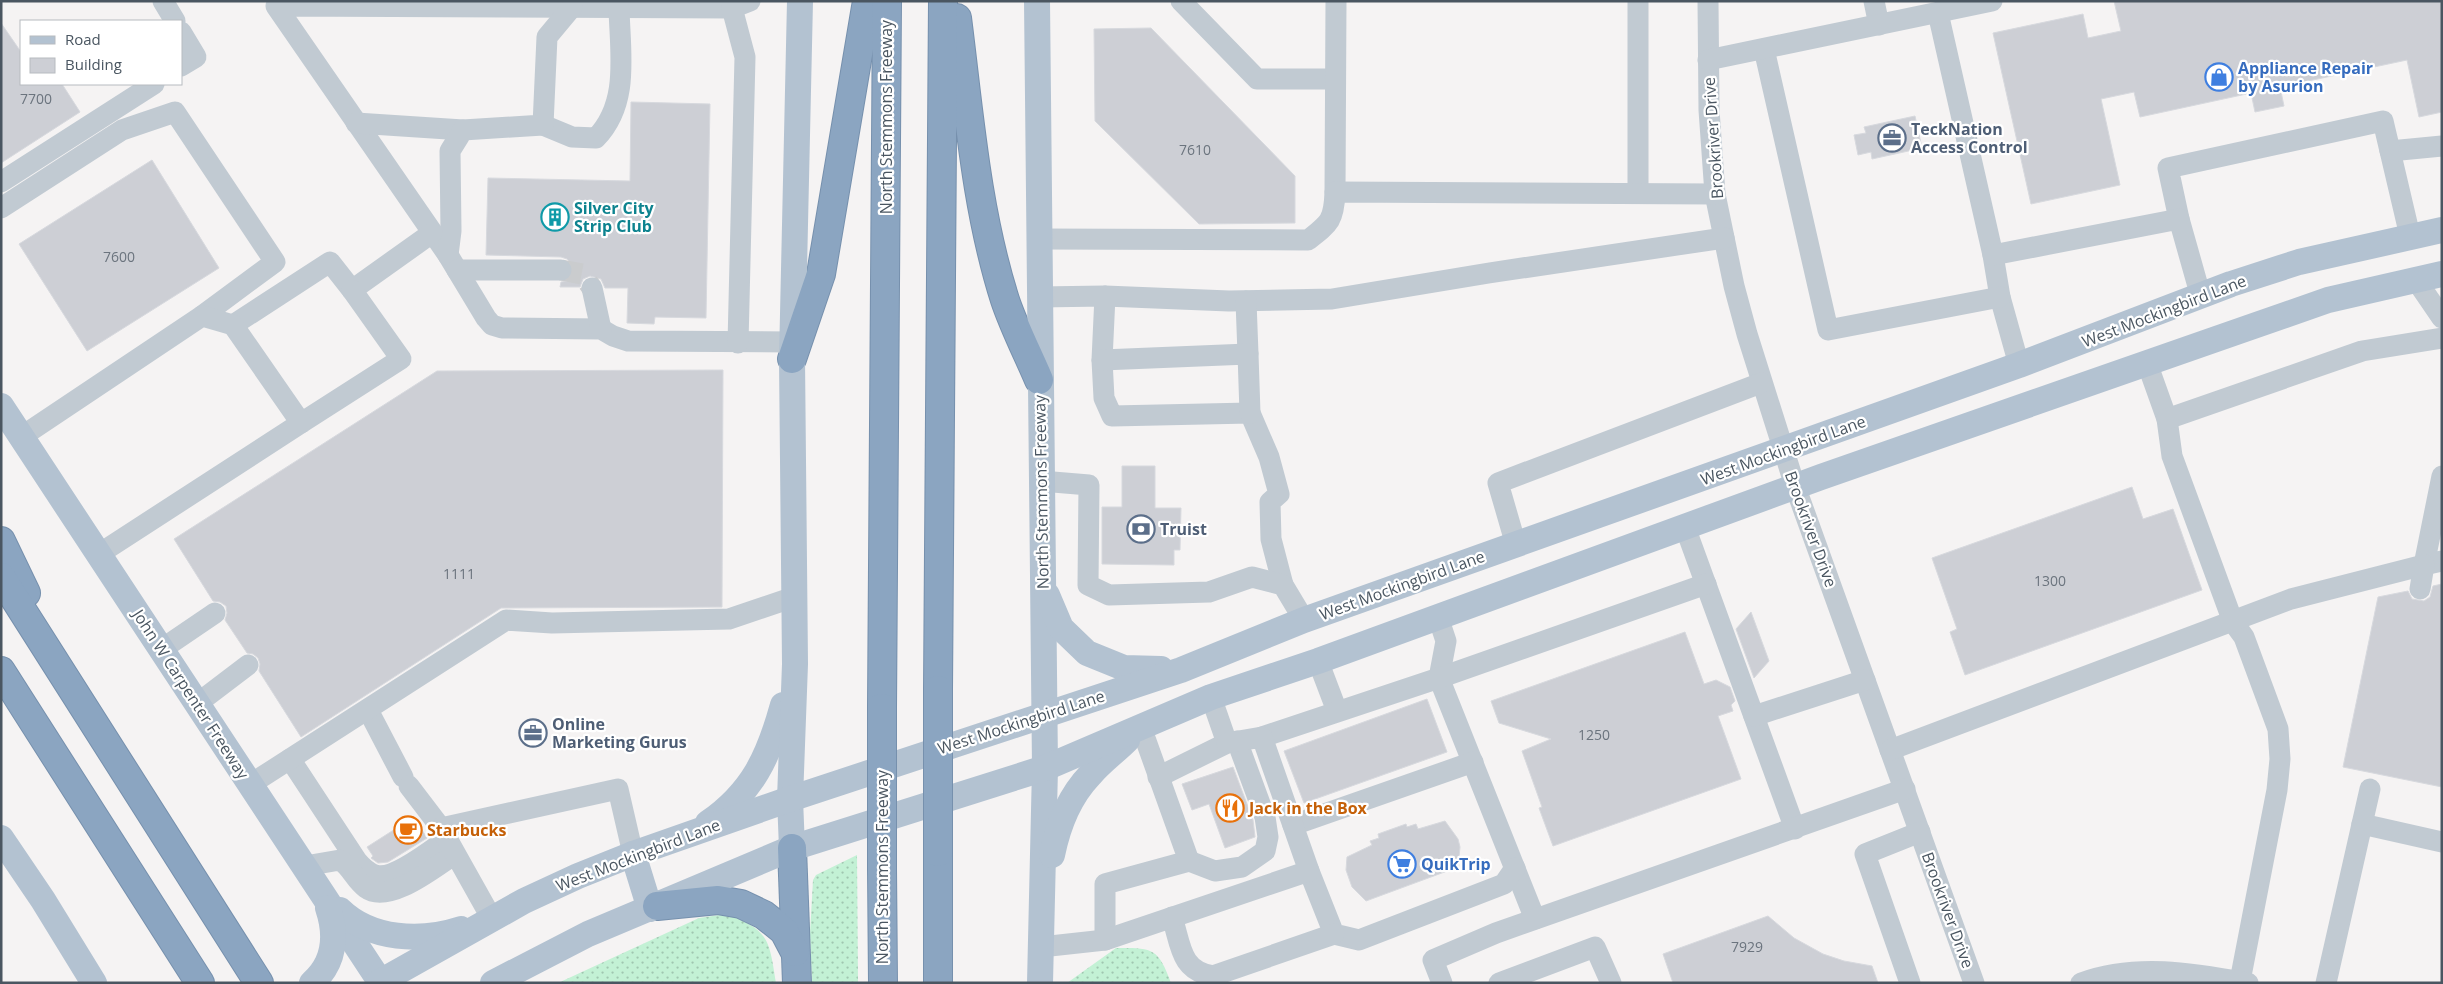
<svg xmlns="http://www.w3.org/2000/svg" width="2443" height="984" font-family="'Open Sans',sans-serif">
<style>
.grass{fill:url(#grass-dots)}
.building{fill:#cdcfd5;stroke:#d7d9de}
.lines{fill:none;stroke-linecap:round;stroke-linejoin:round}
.minor-tunnel{stroke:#caccce;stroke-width:21;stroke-dasharray:21 11;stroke-linecap:butt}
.highway-casing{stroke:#7690ad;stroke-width:30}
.minor{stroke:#c1cad2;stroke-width:21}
.major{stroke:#b3c2d1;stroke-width:26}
.highway{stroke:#8ba5c1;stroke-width:28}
.highway-bridge-casing{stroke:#7690ad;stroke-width:30;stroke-linecap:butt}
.highway-bridge{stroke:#8ba5c1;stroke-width:28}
.labels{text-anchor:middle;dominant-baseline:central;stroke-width:4.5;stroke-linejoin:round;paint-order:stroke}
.number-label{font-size:14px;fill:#6b747e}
.shop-label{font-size:16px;font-weight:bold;fill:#366cbe;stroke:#fff;text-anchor:start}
.street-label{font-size:16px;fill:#4a5661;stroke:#fff}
.service-label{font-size:16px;font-weight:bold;fill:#4e5e75;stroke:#fff;text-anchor:start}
.culture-label{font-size:16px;font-weight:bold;fill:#0d838f;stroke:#fff;text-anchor:start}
.food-label{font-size:16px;font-weight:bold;fill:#c56008;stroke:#fff;text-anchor:start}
</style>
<defs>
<pattern id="grass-dots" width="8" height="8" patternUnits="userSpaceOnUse" patternTransform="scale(1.25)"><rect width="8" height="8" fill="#c3f1d5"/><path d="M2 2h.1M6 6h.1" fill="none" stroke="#a0c6b0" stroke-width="1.8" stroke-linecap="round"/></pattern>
</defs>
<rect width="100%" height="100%" fill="#f5f3f3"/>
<g class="grass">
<path d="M857,855L858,983H812L810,934L813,880L816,875Z"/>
<path d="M726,914C769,930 769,939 776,983H558L699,918Z"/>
<path d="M1116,948C1152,948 1158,947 1171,983H1067Z"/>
</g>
<g class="building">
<path d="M2114,1H2442V112L2419,117L2407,60L2280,87L2284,106L2255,112L2251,93L2140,117L2134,92L2101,99L2120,185L2031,204L1993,33L2083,14L2088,38L2121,31Z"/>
<path d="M1,23L21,52V84H62L80,112L1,163Z"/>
<path d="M1151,28L1295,176V223L1199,224L1095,121L1094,29Z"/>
<path d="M631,102L710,104L706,318L655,317L654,324L627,323L628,288H605L601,279L590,276L583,279L580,287H560L561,282L568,281L573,270L572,264L567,259L561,257L486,255L488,178L630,181Z"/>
<path d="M1915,116L1922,148L1872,159L1871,152L1858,155L1854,135L1866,133L1864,127Z"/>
<path d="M152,160L219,268L87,351L19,244Z"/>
<path d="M723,370L722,607L501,608L301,737L259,671L260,664L258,658L253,654L247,653L225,620L227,613L226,606L220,602L213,601L174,539L437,371Z"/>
<path d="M1122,466H1155V508H1181L1180,550H1174V565L1102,564V507H1122Z"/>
<path d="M2132,487L2143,519L2173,509L2202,590L1965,675L1950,632L1957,629L1932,558Z"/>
<path d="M2442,584V787L2343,767L2378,597L2408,591L2412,599L2424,601L2430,597L2433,586Z"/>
<path d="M1751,612L1769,661L1754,678L1736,629Z"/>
<path d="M1685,632L1704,684L1716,680L1730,687L1735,701L1731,705L1733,711L1718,716L1741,779L1553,846L1539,808L1542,807L1522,751L1551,739L1499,723L1491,701Z"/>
<path d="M1427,699L1447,752L1304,803L1284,751Z"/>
<path d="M1233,767L1253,820L1255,837L1225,848L1209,804L1192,810L1182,784Z"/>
<path d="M414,817L427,838L388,862L378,863L371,858L373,856L367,847Z"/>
<path d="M1445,821L1458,839L1460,847L1458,867L1366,901L1352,887L1346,870L1347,857L1372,845L1370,841L1379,838L1378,834L1406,824L1407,827L1416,824L1418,829Z"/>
<path d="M1768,916L1794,938L1823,954L1844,961L1872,966L1878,983H1673L1663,954Z"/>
</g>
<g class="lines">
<path class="minor-tunnel" d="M561,270L582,274L592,288"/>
<g class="highway-casing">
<g id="highway">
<path d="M957,18C969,112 976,209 1005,300C1014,327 1028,354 1039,380"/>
<path d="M792,359L821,274L867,1"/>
<path d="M1,541L26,593"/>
<path d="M1,577L259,983"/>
<path d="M1,671L200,983"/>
<path d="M938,690L943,1"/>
<path d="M882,708L887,1"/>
<path d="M792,848L797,983"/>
<path d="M938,852V983"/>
<path d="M882,869L883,983"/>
<path d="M657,906L718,900L741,904L764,915L784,931L795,952"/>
</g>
</g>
<g class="minor">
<path d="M163,1L175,21"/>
<path d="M750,1L732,8L276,6L448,255L486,318L492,325L502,328L601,329L613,336L628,341L793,342"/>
<path d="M1181,1L1257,79H1335"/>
<path d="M1708,1L1709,110L1715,194L1734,286L1747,334L1795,486L1974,983"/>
<path d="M1874,1L1879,25"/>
<path d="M732,8L745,57L738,343"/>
<path d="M1938,13L1993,255L2000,297L2019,365"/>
<path d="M181,32L196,57L181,66"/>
<path d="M1764,49L1828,330L2000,297"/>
<path d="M1708,60L1992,1"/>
<path d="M356,123L463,130"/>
<path d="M543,125L572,137L596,138C630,103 620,53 619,8"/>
<path d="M2390,151L2442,146"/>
<path d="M1,182L154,84"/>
<path d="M1335,192L1336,1"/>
<path d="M1638,193V1"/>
<path d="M1,208L122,130L175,112L275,262L202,316"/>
<path d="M2179,219L2168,168L2383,121L2410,236"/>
<path d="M1038,239L1308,240C1330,223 1334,220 1335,192L1715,194"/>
<path d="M448,255L451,231L450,151L463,130L543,125L547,37L572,7"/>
<path d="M1993,255L2179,219L2201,297"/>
<path d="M457,270H561"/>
<path d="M2416,280L2442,318"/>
<path d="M592,288L601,329"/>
<path d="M1105,296L1102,360L1104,398L1112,416L1250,413L1269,457L1279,494L1270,502L1271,539L1283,585"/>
<path d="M1039,297L1105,296L1229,301L1332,299L1489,273L1724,238"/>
<path d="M1246,301L1248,354"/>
<path d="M233,325L330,262L352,290L432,233"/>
<path d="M1102,360L1248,354L1250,413"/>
<path d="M2147,363L2167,419L2172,456L2233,622L2244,637L2278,729L2280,759L2277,790L2240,981"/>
<path d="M2167,419L2362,351L2442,338"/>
<path d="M301,423L401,359L352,290"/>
<path d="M21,437L202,316L233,325L301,423L99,554"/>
<path d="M2442,476L2424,565L2442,561"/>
<path d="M1041,481L1089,485L1088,585L1109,595L1209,592L1252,577L1283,585L1304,620"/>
<path d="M1685,527L1795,829"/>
<path d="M1516,545L1498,483L1761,383"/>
<path d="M1438,617L1446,641L1439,678L1535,919"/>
<path d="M162,649L215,613"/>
<path d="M1318,661L1337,711"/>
<path d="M198,703L248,665"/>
<path d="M368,710L403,777"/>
<path d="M1754,716L1865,680"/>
<path d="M1262,737L1439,678L1706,584"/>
<path d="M1890,750L2291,599L2424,565L2420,589"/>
<path d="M290,759L357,861C362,867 367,872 375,875C393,881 431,850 447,839"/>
<path d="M1158,777L1227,743L1211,697"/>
<path d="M251,784L506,620L552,623L729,619L794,597"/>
<path d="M409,786L441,828"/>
<path d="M2362,824L2442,842"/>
<path d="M1293,825L1473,762"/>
<path d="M1189,861L1215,871L1242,867L1265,851L1268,837L1265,817L1237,741"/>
<path d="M305,866L340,860C351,867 355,880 366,888C389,905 436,866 455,854"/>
<path d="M1309,871L1334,934L1359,940L1504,884L1515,868"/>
<path d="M1172,917C1181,945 1180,971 1213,976L1334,934"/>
<path d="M492,919L441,828L618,789L633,854"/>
<path d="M1105,940V884L1189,861L1141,727"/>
<path d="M1041,947L1105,940L1309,871L1262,737L1227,743"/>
<path d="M1442,983L1433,960L1496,933L1905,789"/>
<path d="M1499,983L1595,947L1611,983"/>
<path d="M1910,983L1865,854L1920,832"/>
<path d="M2081,983C2136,963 2192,973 2248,983"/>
<path d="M2326,983L2370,789"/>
</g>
<g class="major">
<path d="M1037,1L1045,768L1040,983"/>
<path d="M1,406L381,983"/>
<path d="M1047,595L1061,628L1087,653L1124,668L1161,669"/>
<path d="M708,823C753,792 769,756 783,705"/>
<path d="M1,838L43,900L94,983"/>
<path d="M792,848L790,799L795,664L792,359L800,1"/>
<path d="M633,854L650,909"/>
<path d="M1052,855C1058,825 1069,797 1090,775C1101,762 1115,752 1127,740"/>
<path d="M340,910C371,940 421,942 461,929"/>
<path d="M312,983C335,963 337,935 328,908"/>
<path d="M378,983L524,901L578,876L633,854L790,799L1181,670L1304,620L2019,365L2231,284L2299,262L2442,230"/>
<path d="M493,983L588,934L792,848L1045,768L1211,697L1318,661L1821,477L2242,330L2328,300L2442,274"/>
</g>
<use href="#highway" class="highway"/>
<g class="highway-bridge-casing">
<g id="highway-bridge">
<path d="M938,852V690"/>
<path d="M882,869V708"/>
</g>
</g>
<use href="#highway-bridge" class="highway-bridge"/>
</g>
<defs>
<g id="shop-ring" transform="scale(1.4375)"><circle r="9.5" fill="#fff" stroke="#3f7fe0" stroke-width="1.5"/><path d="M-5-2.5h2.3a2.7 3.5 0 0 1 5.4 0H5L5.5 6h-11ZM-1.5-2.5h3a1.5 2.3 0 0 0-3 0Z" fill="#3f7fe0"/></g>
<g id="office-ring" transform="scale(1.4375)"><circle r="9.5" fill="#fff" stroke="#5c6f8a" stroke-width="1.5"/><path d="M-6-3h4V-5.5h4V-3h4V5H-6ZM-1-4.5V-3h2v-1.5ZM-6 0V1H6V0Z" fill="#5c6f8a"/></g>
<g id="building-ring" transform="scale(1.4375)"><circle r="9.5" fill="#fff" stroke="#0f9aa8" stroke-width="1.5"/><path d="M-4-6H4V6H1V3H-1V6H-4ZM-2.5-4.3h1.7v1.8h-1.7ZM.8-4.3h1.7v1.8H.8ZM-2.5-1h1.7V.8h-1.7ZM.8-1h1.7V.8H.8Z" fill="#0f9aa8"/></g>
<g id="bank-ring" transform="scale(1.4375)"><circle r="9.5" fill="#fff" stroke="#5c6f8a" stroke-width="1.5"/><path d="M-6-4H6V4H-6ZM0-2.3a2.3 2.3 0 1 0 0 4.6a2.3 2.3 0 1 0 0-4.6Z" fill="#5c6f8a"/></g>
<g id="restaurant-ring" transform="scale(1.4375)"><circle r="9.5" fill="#fff" stroke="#e8710a" stroke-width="1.5"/><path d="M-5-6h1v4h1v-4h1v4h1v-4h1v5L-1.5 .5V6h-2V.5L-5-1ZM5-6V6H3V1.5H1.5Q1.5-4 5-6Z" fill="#e8710a"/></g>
<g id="cafe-ring" transform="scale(1.4375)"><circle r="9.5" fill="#fff" stroke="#e8710a" stroke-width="1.5"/><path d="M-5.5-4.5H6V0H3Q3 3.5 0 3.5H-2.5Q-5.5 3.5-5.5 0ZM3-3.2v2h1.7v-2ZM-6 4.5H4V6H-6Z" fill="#e8710a"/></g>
<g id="supermarket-ring" transform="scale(1.4375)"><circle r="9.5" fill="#fff" stroke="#3f7fe0" stroke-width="1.5"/><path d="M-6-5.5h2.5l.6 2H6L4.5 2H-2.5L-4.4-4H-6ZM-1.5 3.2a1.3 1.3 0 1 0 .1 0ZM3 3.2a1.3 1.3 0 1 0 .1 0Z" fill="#3f7fe0"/></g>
</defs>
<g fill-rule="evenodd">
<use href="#shop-ring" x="2219" y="77"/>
<use href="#office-ring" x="1892" y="138"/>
<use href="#building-ring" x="555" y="217"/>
<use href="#bank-ring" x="1141" y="529"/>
<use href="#office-ring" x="533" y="733"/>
<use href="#restaurant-ring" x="1230" y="808"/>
<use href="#cafe-ring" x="408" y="830"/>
<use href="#supermarket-ring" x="1402" y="864"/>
</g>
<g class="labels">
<g class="number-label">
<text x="36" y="98">7700</text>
<text x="1195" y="149">7610</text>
<text x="119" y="256">7600</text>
<text x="459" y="573">1111</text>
<text x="2050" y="580">1300</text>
<text x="1594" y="734">1250</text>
<text x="1747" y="946">7929</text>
</g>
<g class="shop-label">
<text x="2238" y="68">Appliance Repair<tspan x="2238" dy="18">by Asurion</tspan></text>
<text x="1421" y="864">QuikTrip</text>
</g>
<g class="street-label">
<text transform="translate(886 117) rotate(-90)">North Stemmons Freeway</text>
<text transform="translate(1713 138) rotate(-94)">Brookriver Drive</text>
<text transform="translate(2164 311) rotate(-21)">West Mockingbird Lane</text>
<text transform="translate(1783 450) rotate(-20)">West Mockingbird Lane</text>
<text transform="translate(1041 492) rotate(-91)">North Stemmons Freeway</text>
<text transform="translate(1811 529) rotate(70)">Brookriver Drive</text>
<text transform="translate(1402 585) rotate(-20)">West Mockingbird Lane</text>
<text transform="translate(191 694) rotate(57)">John W Carpenter Freeway</text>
<text transform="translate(1021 722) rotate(-18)">West Mockingbird Lane</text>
<text transform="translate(638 855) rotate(-21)">West Mockingbird Lane</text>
<text transform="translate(882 867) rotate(-90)">North Stemmons Freeway</text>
<text transform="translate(1948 910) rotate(70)">Brookriver Drive</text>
</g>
<g class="service-label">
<text x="1911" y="129">TeckNation<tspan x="1911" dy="18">Access Control</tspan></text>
<text x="1160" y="529">Truist</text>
<text x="552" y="724">Online<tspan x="552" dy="18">Marketing Gurus</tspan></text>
</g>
<g class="culture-label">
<text x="574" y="208">Silver City<tspan x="574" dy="18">Strip Club</tspan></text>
</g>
<g class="food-label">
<text x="1249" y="808">Jack in the Box</text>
<text x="427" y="830">Starbucks</text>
</g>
</g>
<rect width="2443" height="984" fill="none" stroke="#4a5661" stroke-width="5"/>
<rect x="20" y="20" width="162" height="65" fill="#ffffff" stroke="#b7bbc0"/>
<rect x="30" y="36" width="25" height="8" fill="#b3c2d1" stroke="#b7bbc0"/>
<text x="65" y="45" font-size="15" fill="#4a5661">Road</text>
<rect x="30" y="58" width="25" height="15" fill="#cdcfd5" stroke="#b7bbc0"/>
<text x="65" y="70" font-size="15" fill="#4a5661">Building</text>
</svg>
